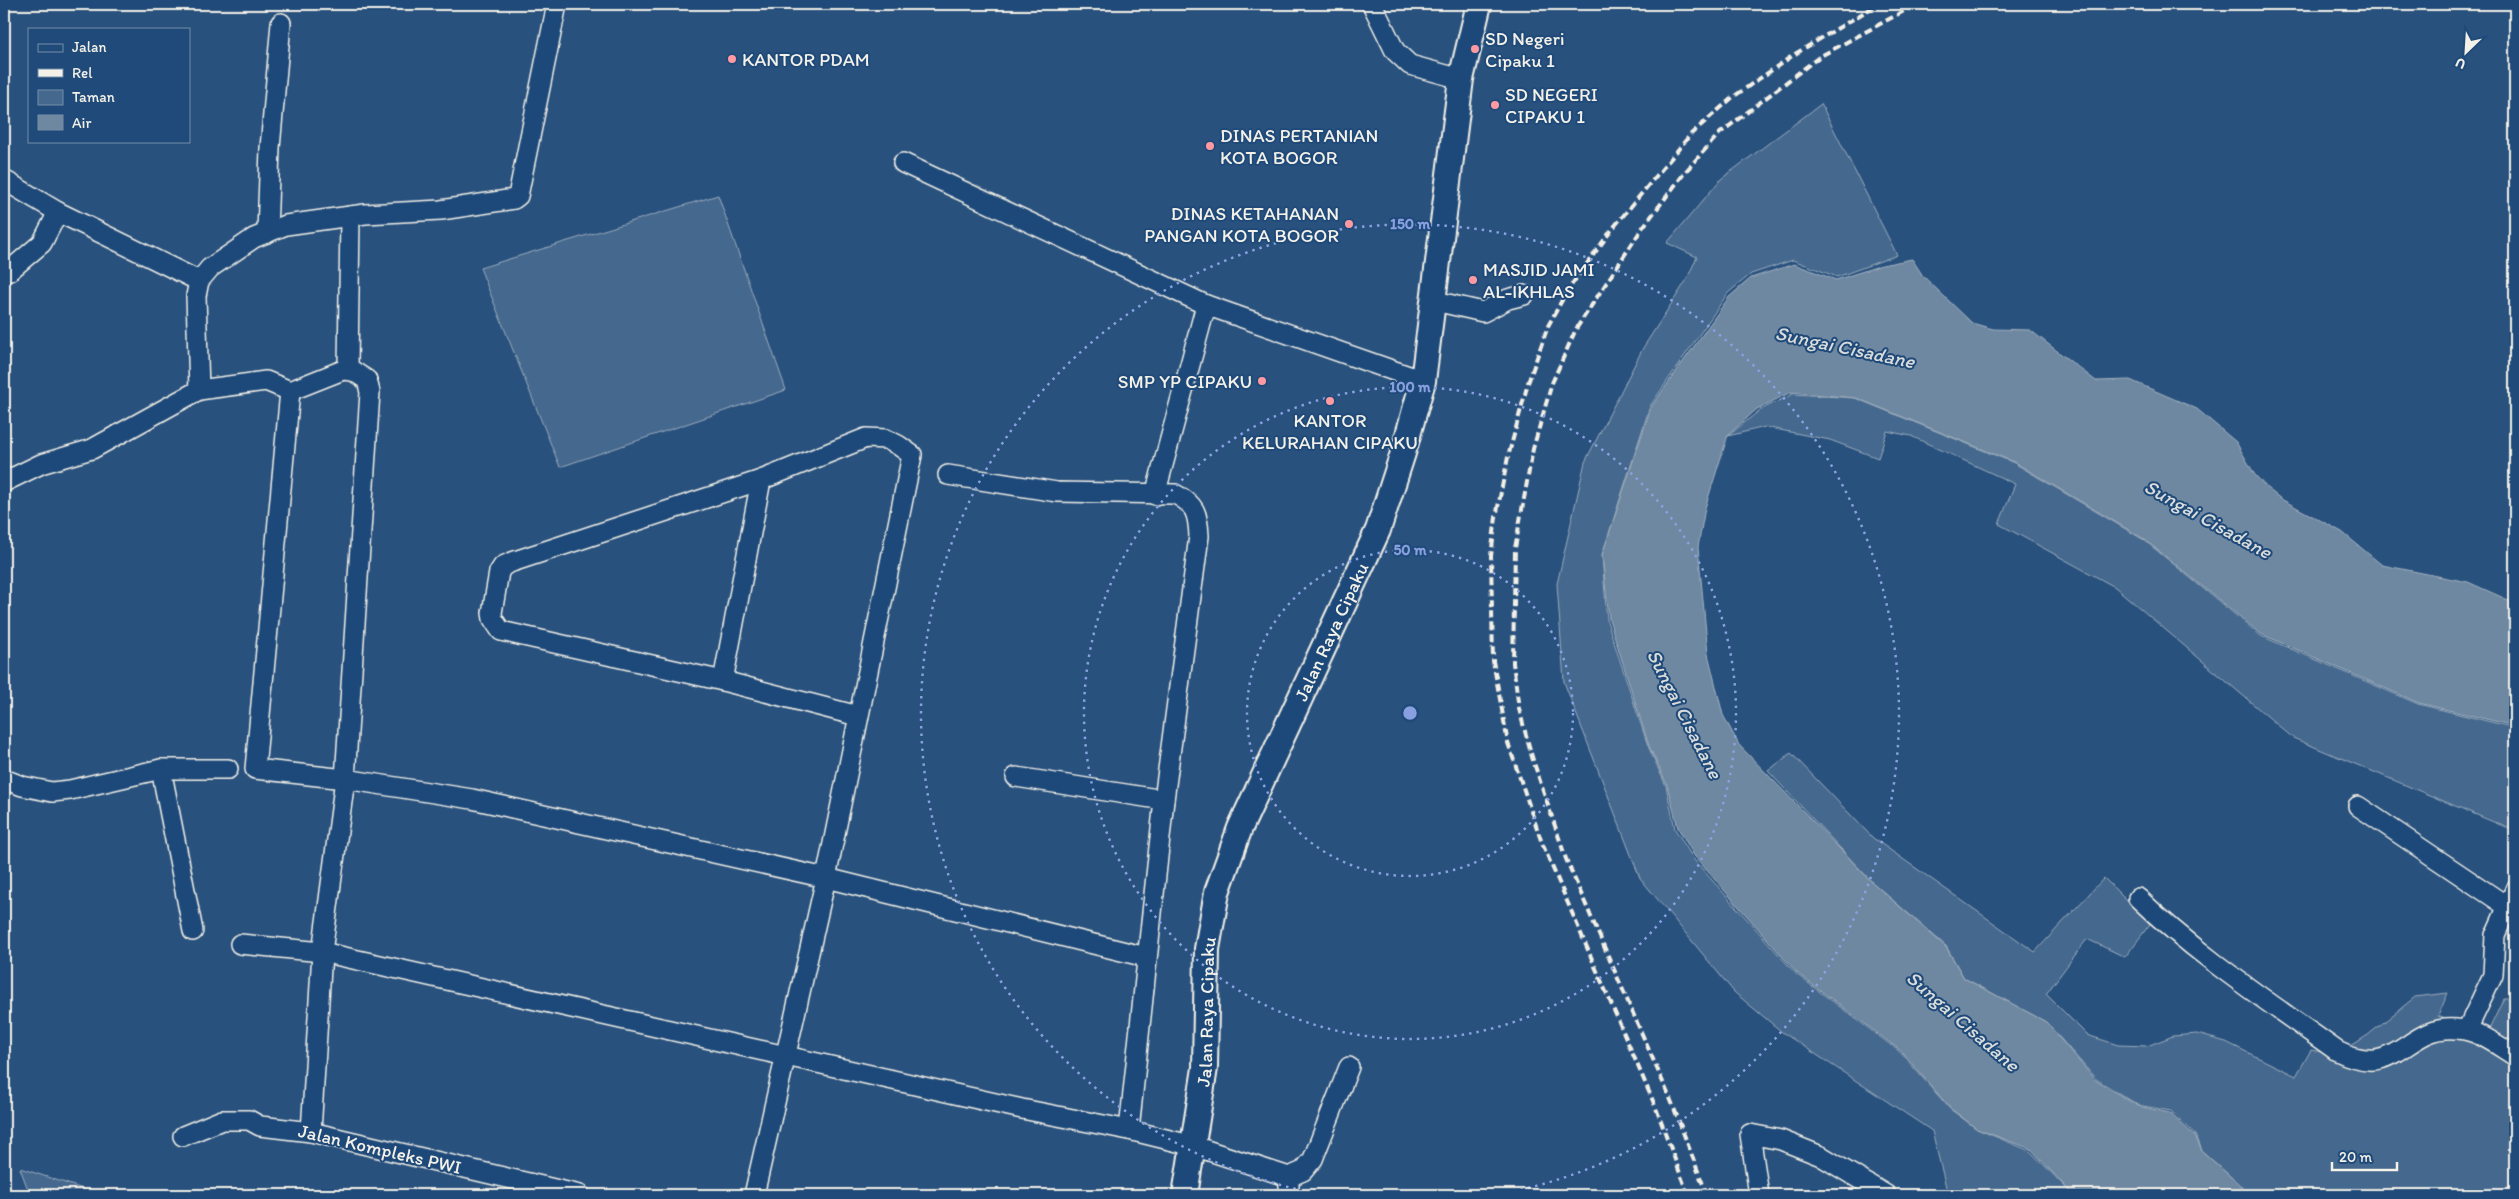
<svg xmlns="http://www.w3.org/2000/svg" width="2519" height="1199" font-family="Itim,sans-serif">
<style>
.green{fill:#45688e;stroke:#9cacbb}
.water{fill:#6e88a2;stroke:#a4b2be}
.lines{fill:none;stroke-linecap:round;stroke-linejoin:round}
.minor-casing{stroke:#f4f1e8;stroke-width:22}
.tertiary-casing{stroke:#f4f1e8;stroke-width:28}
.minor{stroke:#1f4a7a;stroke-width:19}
.tertiary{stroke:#1f4a7a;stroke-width:24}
.rail{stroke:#f4f1e8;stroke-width:4;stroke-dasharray:8 4;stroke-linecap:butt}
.ring{fill:none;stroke:#88a0e0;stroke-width:2.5;stroke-dasharray:2.5 5}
.poi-dot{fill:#ff9aa2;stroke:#1f4a7a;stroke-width:2}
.labels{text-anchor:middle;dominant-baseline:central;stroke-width:4;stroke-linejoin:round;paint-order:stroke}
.poi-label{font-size:19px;fill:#f4f1e8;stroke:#1f4a7a;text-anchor:start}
.street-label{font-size:19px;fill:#f4f1e8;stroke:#1f4a7a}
.water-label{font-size:20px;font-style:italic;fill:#d9dcda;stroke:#1f4a7a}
.centre{fill:#88a0e0;stroke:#1f4a7a;stroke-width:2.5}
.ring-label{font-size:15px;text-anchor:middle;font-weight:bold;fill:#88a0e0;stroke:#1f4a7a;stroke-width:4;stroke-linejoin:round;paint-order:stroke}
</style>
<rect width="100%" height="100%" fill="#28517e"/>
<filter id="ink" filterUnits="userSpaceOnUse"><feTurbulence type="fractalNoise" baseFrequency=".02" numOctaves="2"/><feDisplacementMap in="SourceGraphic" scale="10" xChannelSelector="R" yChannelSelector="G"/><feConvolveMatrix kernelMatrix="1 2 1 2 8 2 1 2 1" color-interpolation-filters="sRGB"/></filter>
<g filter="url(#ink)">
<g class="green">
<path d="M1821,104L1897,255L1837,277L1793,260L1751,274L1728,293L1650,406L1602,555L1607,621L1648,746L1666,786L1675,829L1694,860L1796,974L1900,1052L1950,1109L1977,1129L2030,1151L2073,1195H1948L1932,1131L1782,1032L1734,992L1640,878L1564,682L1557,584L1585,462L1643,348L1686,281L1697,257L1667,243L1721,179Z"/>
<path d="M718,195L786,390L560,467L480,268Z"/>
<path d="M1793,394L1855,398L2014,463L2144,540L2261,636L2418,704L2515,728V831L2293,738L2115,587L1999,524L2015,484L1911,436L1887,431L1878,458L1830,440L1765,427L1728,436L1760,410Z"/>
<path d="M1791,753L1873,838L2035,952L2104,878L2150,924L2125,957L2087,939L2046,994L2087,1035L2118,1045L2147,1046L2173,1036L2197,1034L2226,1042L2296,1076L2311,1050L2337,1055L2368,1035L2415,997L2448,993L2438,1016L2486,1036L2504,998H2515V1195H2245L2241,1186L2202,1151L2196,1135L2171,1111L2138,1105L2096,1079L2046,1022L1964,978L1946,946L1873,883L1768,771Z"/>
<path d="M20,1168L101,1195H102H30Z"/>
</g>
<path class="water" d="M1912,259L1923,276L1972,323L1993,329L2030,330L2096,381L2130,380L2197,409L2236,442L2255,475L2268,489L2281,499L2342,532L2382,565L2468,582L2515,603V726L2419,703L2261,634L2144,539L2014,462L1856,398L1791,392L1757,409L1728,435L1705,508L1698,547L1708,654L1723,715L1739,745L1873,883L1946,947L1964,978L2046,1022L2095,1080L2138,1106L2170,1113L2195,1136L2202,1151L2241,1186L2245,1195H2073L2031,1149L1977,1129L1950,1108L1901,1051L1797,973L1695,857L1678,828L1667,785L1649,746L1609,619L1602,555L1651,407L1729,297L1751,278L1794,264L1836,280L1882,265Z"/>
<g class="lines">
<g class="minor-casing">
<g id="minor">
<path d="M1372,4L1395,51L1410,65L1461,79"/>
<path d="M903,163L1206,305L1423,381"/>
<path d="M4,180L58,212"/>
<path d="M267,233L270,148L281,23"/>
<path d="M4,273L9,271L42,243L58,212L199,281"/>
<path d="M1435,301L1483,312L1508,299L1524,295"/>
<path d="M348,369L350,216"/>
<path d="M199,390L196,296L199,281L210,268L254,238L286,225L365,214L441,210L514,199L518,196L557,4"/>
<path d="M290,391L255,769L345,779L472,799L826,878L1146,957"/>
<path d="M948,475L1057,492L1175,494C1195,504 1198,513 1199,536L1164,800L1129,1130"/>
<path d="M4,482L41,464L92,449L199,390L266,381L290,391L343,370L353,371L367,380L370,392L345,779L322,952L311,1132"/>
<path d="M1155,495L1206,305"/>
<path d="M723,681L761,480"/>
<path d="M161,769L193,931"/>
<path d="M1016,777L1164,800"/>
<path d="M4,779L22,786L52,792L70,790L161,769H228"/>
<path d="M2358,806L2508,907"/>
<path d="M2138,898C2198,956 2269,1002 2337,1051C2400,1082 2404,1024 2457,1029C2478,1030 2497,1045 2515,1056"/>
<path d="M240,944L322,952L1022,1109L1129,1130L1194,1146L1289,1177L1303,1171L1313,1159L1349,1067"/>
<path d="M2467,1030L2493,975L2495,935L2515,890"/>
<path d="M183,1136L222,1120H249L260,1126L311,1132L580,1195"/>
<path d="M754,1195L826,878L912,455L898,445L886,439L866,438L761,480L512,562L503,566L499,572L492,613L493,619L501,631L723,681L858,716"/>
<path d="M1289,1195V1177"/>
<path d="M1759,1195L1750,1134L1781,1140L1821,1156L1886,1195"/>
</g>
</g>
<g class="tertiary-casing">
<g id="tertiary">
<path id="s1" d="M1185,1195L1205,1068L1207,949L1217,892L1240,828L1378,530L1403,453L1423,381L1461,79L1479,4"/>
</g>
</g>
<use href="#minor" class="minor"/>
<use href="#tertiary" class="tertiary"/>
<g class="rail">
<path d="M1688,1195L1656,1108L1542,843L1508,743L1493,661L1491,556L1496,517L1508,457L1528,383L1548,326L1567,291L1613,228L1691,134L1733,97L1795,54L1878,4"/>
<path d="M1707,1195L1672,1103L1566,859L1532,757L1519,709L1513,663L1515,548L1533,449L1552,383L1576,329L1643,227L1686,171L1719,134L1819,57L1917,4"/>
</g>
</g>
</g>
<g class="ring">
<circle cx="1410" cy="713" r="163"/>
<circle cx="1410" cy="713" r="326"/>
<path d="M1325 1195A489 489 0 1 1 1495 1195"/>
</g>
<g class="poi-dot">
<circle cx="1475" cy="49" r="5"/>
<circle cx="732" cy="59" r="5"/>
<circle cx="1495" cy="105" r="5"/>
<circle cx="1210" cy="146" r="5"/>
<circle cx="1349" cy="224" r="5"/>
<circle cx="1473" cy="280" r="5"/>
<circle cx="1262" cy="381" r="5"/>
<circle cx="1330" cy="401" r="5"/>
</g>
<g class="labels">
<g class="poi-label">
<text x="1485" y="38">SD Negeri<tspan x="1485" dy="22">Cipaku 1</tspan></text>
<text x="742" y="59">KANTOR PDAM</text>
<text x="1505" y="94">SD NEGERI<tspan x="1505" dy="22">CIPAKU 1</tspan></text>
<text x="1220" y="135">DINAS PERTANIAN<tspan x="1220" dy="22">KOTA BOGOR</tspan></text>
<text x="1339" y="213" text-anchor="end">DINAS KETAHANAN<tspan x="1339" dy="22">PANGAN KOTA BOGOR</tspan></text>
<text x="1483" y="269">MASJID JAMI<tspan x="1483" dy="22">AL-IKHLAS</tspan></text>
<text x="1252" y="381" text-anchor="end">SMP YP CIPAKU</text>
<text x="1330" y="420" text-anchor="middle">KANTOR<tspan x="1330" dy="22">KELURAHAN CIPAKU</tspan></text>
</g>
<g class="street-label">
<text stroke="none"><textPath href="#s1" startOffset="590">Jalan Raya Cipaku</textPath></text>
<text stroke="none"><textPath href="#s1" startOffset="185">Jalan Raya Cipaku</textPath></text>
<text transform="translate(380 1149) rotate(13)">Jalan Kompleks PWI</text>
</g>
<g class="water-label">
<text transform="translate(1845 347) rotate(12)">Sungai Cisadane</text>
<text transform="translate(2208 519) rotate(29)">Sungai Cisadane</text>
<text transform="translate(1685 714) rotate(63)">Sungai Cisadane</text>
<text transform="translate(1963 1021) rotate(41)">Sungai Cisadane</text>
</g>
</g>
<circle cx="1410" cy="713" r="8" class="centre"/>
<g class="ring-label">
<text x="1410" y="229">150 m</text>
<text x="1410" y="392">100 m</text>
<text x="1410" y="555">50 m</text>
</g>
<rect width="2519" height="1199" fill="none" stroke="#1f4a7a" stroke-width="20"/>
<rect x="10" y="10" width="2499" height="1179" fill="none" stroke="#f4f1e8" stroke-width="2" filter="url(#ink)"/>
<rect x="28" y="28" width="162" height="115" fill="#1f4a7a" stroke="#748da6"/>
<rect x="38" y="44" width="25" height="8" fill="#1f4a7a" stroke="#748da6"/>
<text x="72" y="52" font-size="15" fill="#f4f1e8">Jalan</text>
<rect x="38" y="69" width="25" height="8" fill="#f4f1e8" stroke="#748da6"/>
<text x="72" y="78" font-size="15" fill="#f4f1e8">Rel</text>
<rect x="38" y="90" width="25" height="15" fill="#45688e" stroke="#748da6"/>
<text x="72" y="102" font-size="15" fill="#f4f1e8">Taman</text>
<rect x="38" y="115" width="25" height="15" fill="#6e88a2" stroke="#748da6"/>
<text x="72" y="128" font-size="15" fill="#f4f1e8">Air</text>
<g transform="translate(2466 52) rotate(205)" stroke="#1f4a7a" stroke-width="4" paint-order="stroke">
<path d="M0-4L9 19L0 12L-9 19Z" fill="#f4f1e8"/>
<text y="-8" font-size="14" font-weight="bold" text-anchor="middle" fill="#f4f1e8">U</text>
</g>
<path d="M2332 1162v8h65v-8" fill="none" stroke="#f4f1e8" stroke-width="2.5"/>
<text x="2339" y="1162" font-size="15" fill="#f4f1e8" stroke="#1f4a7a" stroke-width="4" paint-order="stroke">20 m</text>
</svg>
